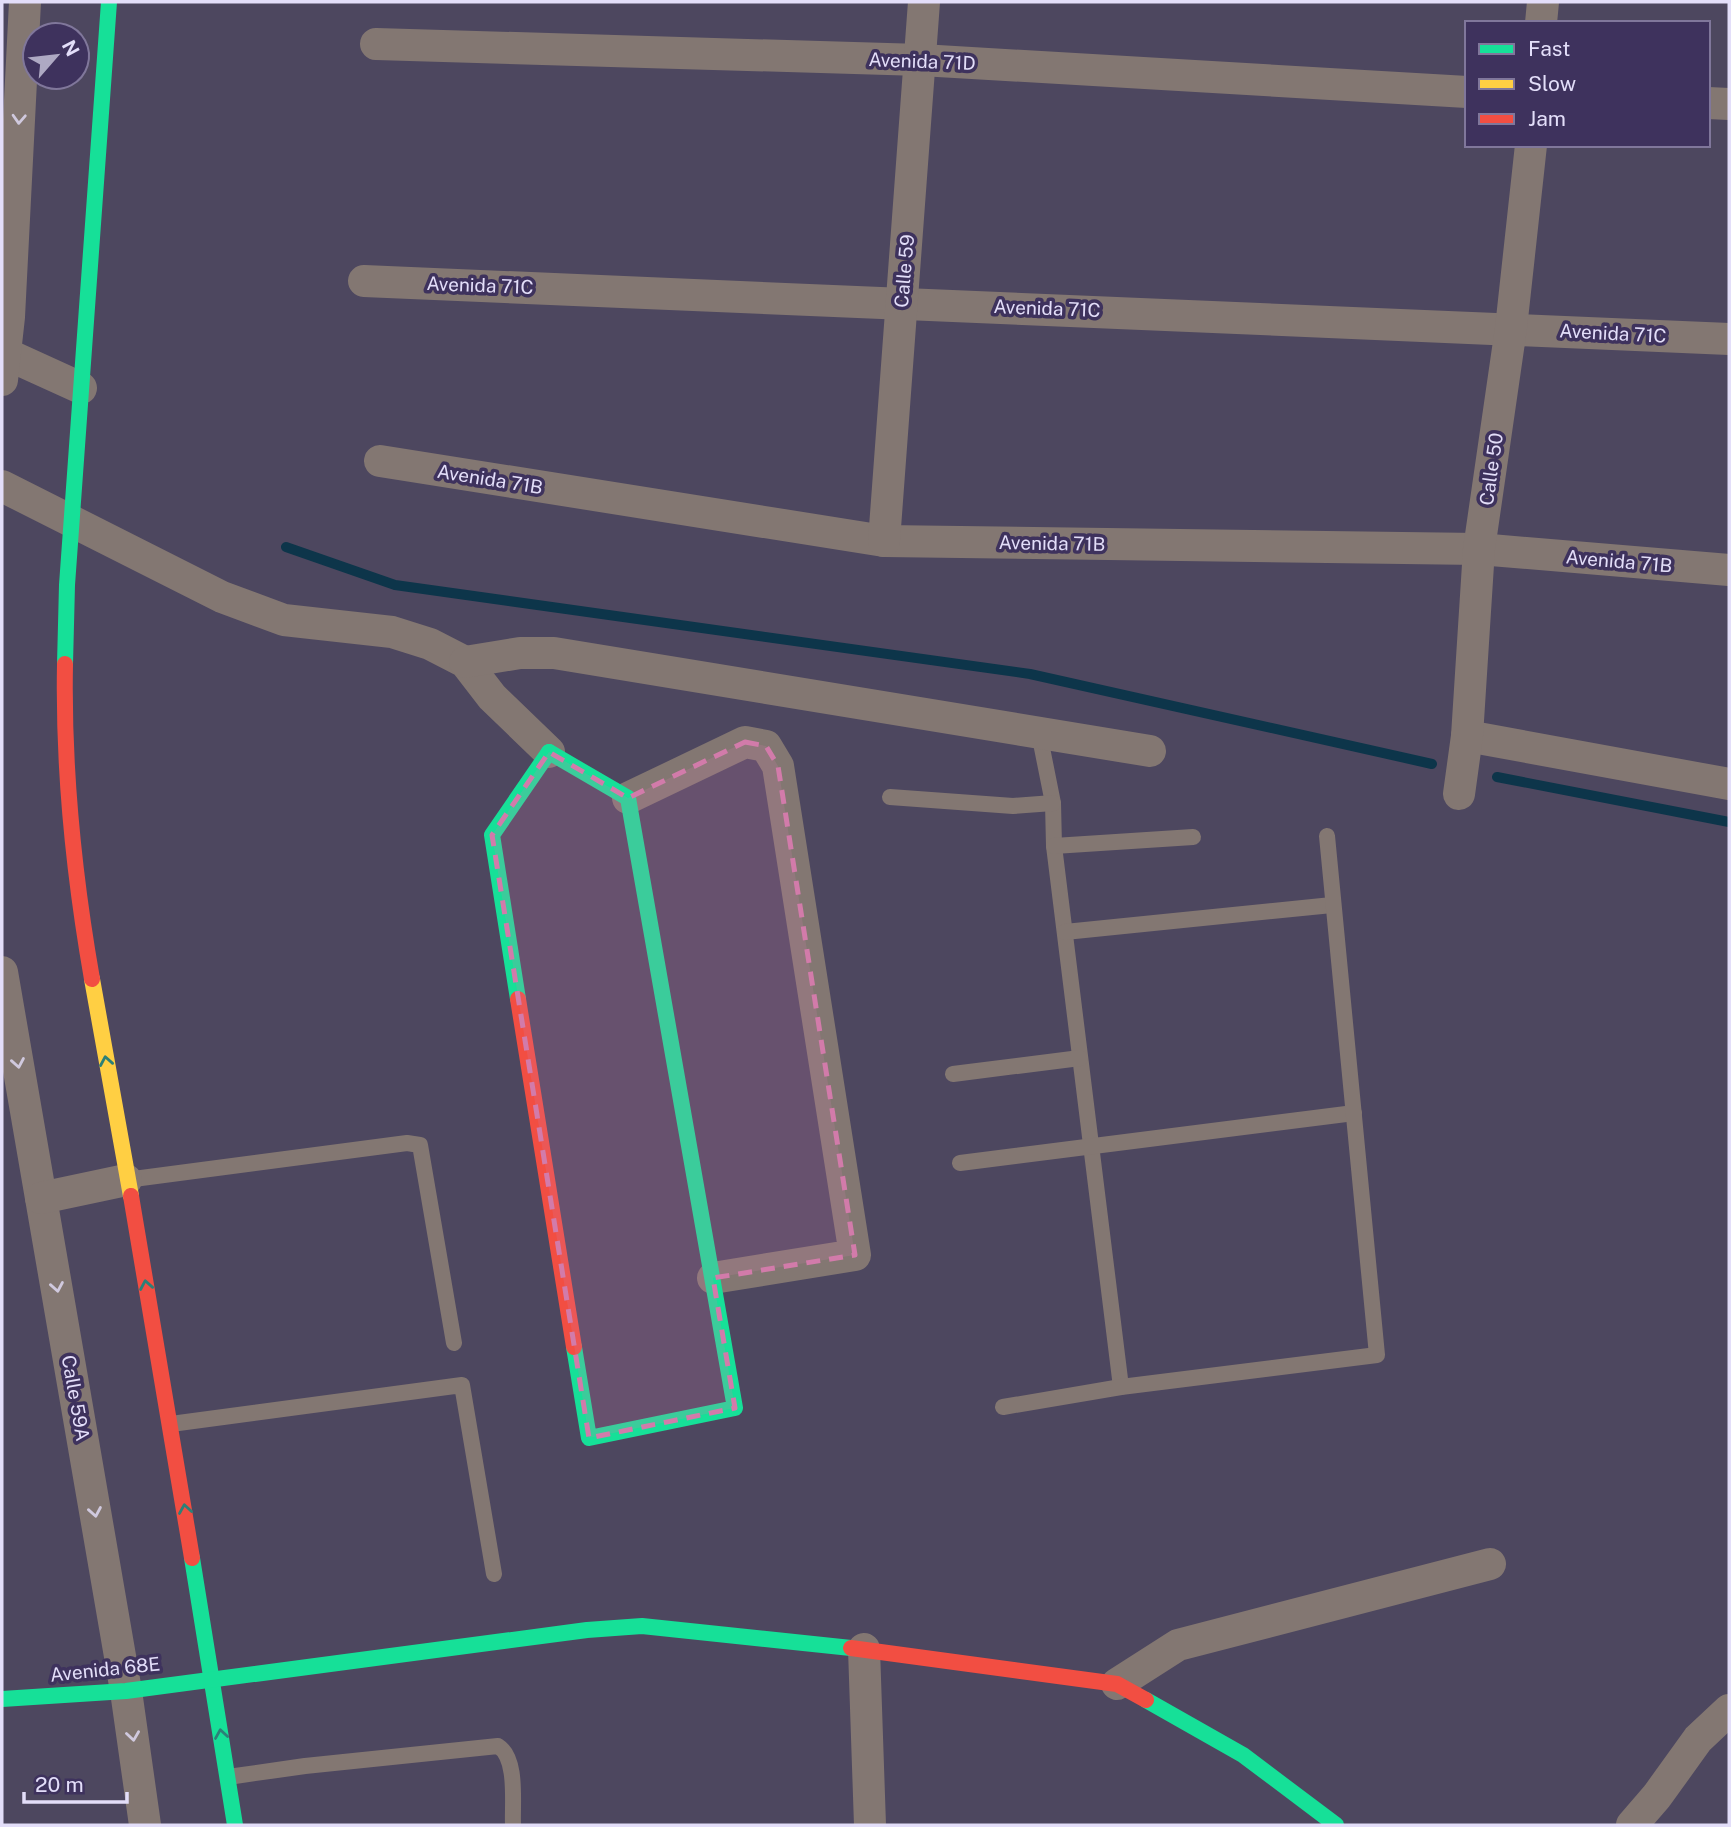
<svg xmlns="http://www.w3.org/2000/svg" width="1731" height="1827" font-family="'Public Sans',sans-serif">
<style>
.lines{fill:none;stroke-linecap:round;stroke-linejoin:round}
.stream{stroke:#0d354a;stroke-width:10}
.lane{stroke:#837772;stroke-width:16}
.street{stroke:#837772;stroke-width:32}
.fast{stroke:#16e098;stroke-width:16}
.slow{stroke:#ffcf43;stroke-width:16}
.jam{stroke:#f24e42;stroke-width:16}
.oneway{stroke:#d0c9de}
.oneway2{stroke:#2c8078}
.marked{fill:#d27baa;fill-opacity:0.2;stroke:#d27baa;stroke-width:5;stroke-dasharray:14 9;stroke-linejoin:round}
.labels{text-anchor:middle;dominant-baseline:central;stroke-width:7;stroke-linejoin:round;paint-order:stroke}
.street-label{font-size:19px;fill:#e3def9;stroke:#3e325d}
</style>
<rect width="100%" height="100%" fill="#4d475f"/>
<g class="lines">
<g class="stream">
<path d="M286,547L395,585L1030,674L1432,764"/>
<path d="M1497,777L1729,822"/>
</g>
<g class="lane">
<path d="M1039,733L1053,803L1054,846L1121,1387"/>
<path d="M890,797L1013,806L1053,803"/>
<path d="M1054,846L1193,837"/>
<path d="M1065,932L1332,905"/>
<path d="M953,1074L1080,1058"/>
<path d="M960,1163L1354,1113"/>
<path d="M126,1180L407,1143L420,1145L454,1343"/>
<path d="M1003,1407L1121,1387L1377,1355L1327,836"/>
<path d="M171,1424L462,1385L494,1574"/>
<path d="M228,1777L305,1766L498,1746C518,1758 512,1804 513,1825"/>
</g>
<g class="street">
<path d="M1541,23L1543,2"/>
<path d="M376,44L921,60L1467,92"/>
<path d="M1708,103L1729,104"/>
<path d="M364,281L1729,339"/>
<path d="M2,352L81,388"/>
<path d="M2,380L9,317L25,2"/>
<path d="M380,461L884,541L1479,549L1729,570"/>
<path d="M2,486L222,597L284,620L392,632L430,644L465,662L492,697L549,752"/>
<path d="M884,541L924,2"/>
<path d="M465,662L520,653H554L1150,751"/>
<path d="M1467,736L1729,784"/>
<path d="M1459,794L1467,736L1479,549L1511,328L1531,145"/>
<path d="M628,798L745,742L766,746L778,766L855,1255L713,1278"/>
<path d="M2,972L126,1691L145,1825"/>
<path d="M41,1198L126,1180"/>
<path d="M864,1649L870,1825"/>
<path d="M1117,1684L1178,1645L1490,1564"/>
<path d="M1632,1825L1657,1796L1698,1739L1729,1710"/>
</g>
<g class="fast">
<path d="M65,664L67,585L109,2"/>
<path d="M549,752L628,798L735,1408L589,1438L574,1347"/>
<path d="M518,999L492,835L549,752"/>
<path d="M192,1558L235,1825"/>
<path d="M2,1699L126,1691L587,1630L642,1626L851,1648"/>
<path d="M1146,1700L1243,1755L1336,1825"/>
</g>
<path class="slow" d="M92,979L131,1196"/>
<g class="jam">
<path d="M65,664C63,769 74,876 92,979"/>
<path d="M518,999L574,1347"/>
<path d="M131,1196L192,1558"/>
<path d="M851,1648L1117,1684L1146,1700"/>
</g>
</g>
<defs><path id="oneway-chevron" d="M-2-3.5L2.5 0L-2 3.5" fill="none" stroke-width="1.6" stroke-linecap="round" stroke-linejoin="round" transform="scale(1.75)"/></defs>
<g class="oneway">
<use href="#oneway-chevron" transform="translate(19 119) rotate(93)"/>
<use href="#oneway-chevron" transform="translate(18 1063) rotate(80)"/>
<use href="#oneway-chevron" transform="translate(57 1287) rotate(80)"/>
<use href="#oneway-chevron" transform="translate(95 1512) rotate(80)"/>
<use href="#oneway-chevron" transform="translate(133 1736) rotate(82)"/>
</g>
<g class="oneway2">
<use href="#oneway-chevron" transform="translate(106 1061) rotate(-100)"/>
<use href="#oneway-chevron" transform="translate(146 1285) rotate(-100)"/>
<use href="#oneway-chevron" transform="translate(185 1509) rotate(-99)"/>
<use href="#oneway-chevron" transform="translate(221 1734) rotate(-99)"/>
</g>
<path class="marked" d="M745,742L766,746L778,766L855,1255L713,1278L735,1408L589,1438L492,835L549,752L628,798Z"/>
<g class="labels">
<g class="street-label">
<text transform="translate(922 61) rotate(2)">Avenida 71D</text>
<text transform="translate(904 271) rotate(-85)">Calle 59</text>
<text transform="translate(480 285) rotate(2)">Avenida 71C</text>
<text transform="translate(1047 308) rotate(2)">Avenida 71C</text>
<text transform="translate(1613 333) rotate(3)">Avenida 71C</text>
<text transform="translate(1491 469) rotate(-82)">Calle 50</text>
<text transform="translate(490 479) rotate(9)">Avenida 71B</text>
<text transform="translate(1052 543) rotate(1)">Avenida 71B</text>
<text transform="translate(1619 561) rotate(5)">Avenida 71B</text>
<text transform="translate(76 1398) rotate(80)">Calle 59A</text>
<text transform="translate(105 1669) rotate(-6)">Avenida 68E</text>
</g>
</g>
<rect width="1731" height="1827" fill="none" stroke="#e3def9" stroke-width="7"/>
<rect x="1465" y="21" width="245" height="126" fill="#3e325d" stroke="#80779b" stroke-width="2"/>
<rect x="1479" y="44" width="35" height="10" fill="#16e098" stroke="#80779b" stroke-width="2"/>
<text x="1528" y="56" font-size="21" fill="#e3def9">Fast</text>
<rect x="1479" y="79" width="35" height="10" fill="#ffcf43" stroke="#80779b" stroke-width="2"/>
<text x="1528" y="91" font-size="21" fill="#e3def9">Slow</text>
<rect x="1479" y="114" width="35" height="10" fill="#f24e42" stroke="#80779b" stroke-width="2"/>
<text x="1528" y="126" font-size="21" fill="#e3def9">Jam</text>
<g transform="translate(56 56) rotate(62)"><circle r="33" fill="#3e325d" stroke="#80779b" stroke-width="2"/>
<path d="M0-5L12 26L0 18L-12 26Z" fill="#aea9c3"/>
<text y="-10" font-size="19" font-weight="bold" text-anchor="middle" fill="#e3def9">N</text>
</g>
<path d="M24 1792v10h103v-10" fill="none" stroke="#e3def9" stroke-width="3.5"/>
<text x="35" y="1792" font-size="21" fill="#e3def9" stroke="#3e325d" stroke-width="5" paint-order="stroke">20 m</text>
</svg>
